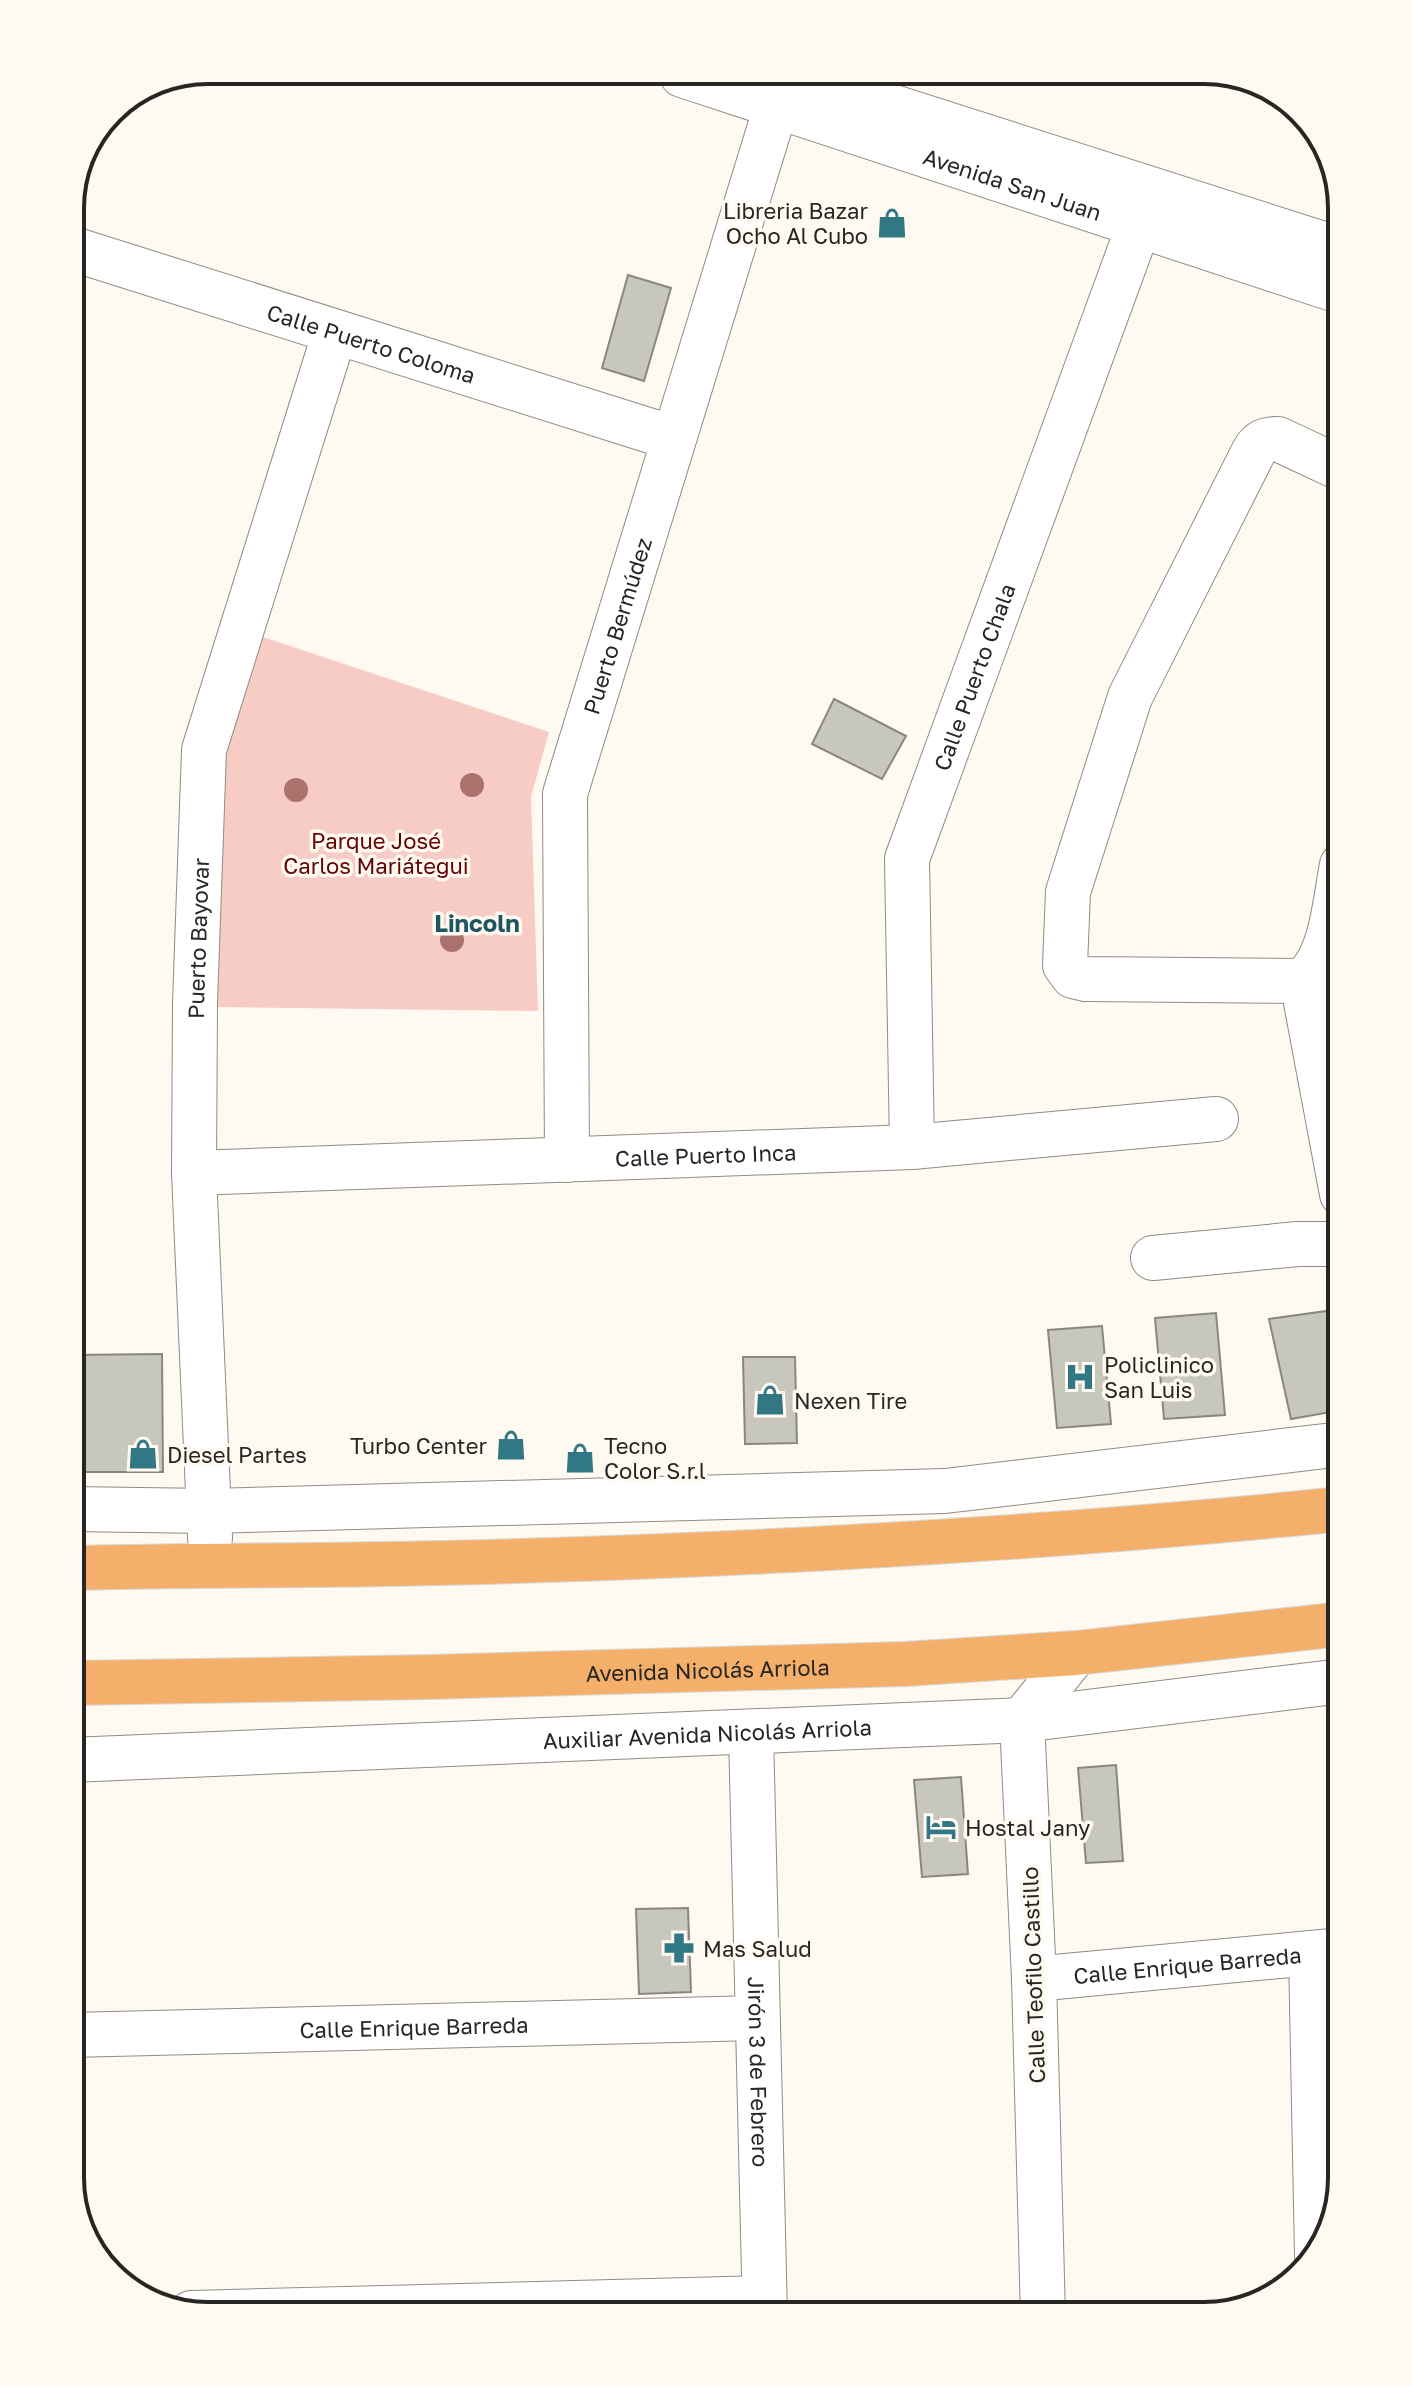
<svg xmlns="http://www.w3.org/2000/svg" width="1412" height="2386" font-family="'Golos Text',sans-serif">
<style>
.green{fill:#f7ccc5}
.building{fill:#c7c7be;stroke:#888881;stroke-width:2}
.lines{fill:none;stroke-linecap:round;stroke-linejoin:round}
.minor-casing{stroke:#908c85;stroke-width:46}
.major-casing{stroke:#d8d8d7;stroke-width:46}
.minor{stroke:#fff;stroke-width:44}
.major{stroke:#f4b06a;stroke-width:44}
.tree{fill:#a9726d}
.labels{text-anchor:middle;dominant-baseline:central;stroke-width:7;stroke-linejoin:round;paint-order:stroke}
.street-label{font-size:22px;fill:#282623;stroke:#fef9f1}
.poi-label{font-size:22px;fill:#282623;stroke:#fef9f1;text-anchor:start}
.park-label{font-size:22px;fill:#630401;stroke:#fef9f1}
.neighbourhood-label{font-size:24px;font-weight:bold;fill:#1d5660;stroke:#fef9f1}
.rim{fill:none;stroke:#282623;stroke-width:4}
</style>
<rect width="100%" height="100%" fill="#fef9f1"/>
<path class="green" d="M257,635L549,732L531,797L538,1011L215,1007L221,752Z"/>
<g class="building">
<path d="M628,275L671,288L644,381L602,368Z"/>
<path d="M834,699L906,736L882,779L812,744Z"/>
<path d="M1341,1309L1342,1410L1291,1419L1269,1319Z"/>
<path d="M1216,1313L1225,1415L1164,1419L1155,1318Z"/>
<path d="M1102,1326L1111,1424L1057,1428L1048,1330Z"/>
<path d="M162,1354L163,1472H70V1355Z"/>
<path d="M743,1357H795L797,1443L745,1444Z"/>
<path d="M1116,1765L1123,1861L1086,1863L1078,1768Z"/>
<path d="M961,1777L968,1874L922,1877L914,1780Z"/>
<path d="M688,1908L691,1992L639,1994L636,1909Z"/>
</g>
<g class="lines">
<g class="minor-casing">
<g id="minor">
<path d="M790,74L1342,250"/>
<path id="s1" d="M682,75L1342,292"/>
<path id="s2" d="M70,248L673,438"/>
<path d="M1342,865C1335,900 1332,959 1302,981L1086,979L1073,976L1065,965L1068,892L1130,697L1254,451C1260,441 1266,439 1278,439L1342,469"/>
<path d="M1302,981L1342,1194"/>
<path id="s3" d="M912,1147L907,859L1139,225"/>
<path id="s4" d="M567,1160L565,794L776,107"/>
<path id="s5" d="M194,1173L912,1147L1216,1119"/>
<path d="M1153,1258L1298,1244H1342"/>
<path d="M70,1509L210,1511L945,1491L1342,1444"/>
<path id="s6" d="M210,1538L194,1173L195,1003L204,750L335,332"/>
<path id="s7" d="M751,1732L765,2316"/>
<path id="s8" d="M70,1760L1022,1720L1342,1681"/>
<path d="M1311,1953L1317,2256"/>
<path id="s9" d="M1034,1979L1342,1950"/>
<path id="s10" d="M70,2035L756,2018"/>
<path d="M191,2313L764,2298"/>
<path d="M1043,2316L1034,1979L1022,1720L1076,1653"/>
</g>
</g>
<g class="major-casing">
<g id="major">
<path d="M70,1568C194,1565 318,1566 441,1563C742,1556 1043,1539 1342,1509"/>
<path id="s11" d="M70,1683L430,1677L905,1664L1076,1653L1342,1624"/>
</g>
</g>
<use href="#minor" class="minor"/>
<use href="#major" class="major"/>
</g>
<g class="tree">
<circle cx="472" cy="785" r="12"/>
<circle cx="296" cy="790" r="12"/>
<circle cx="452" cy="940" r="12"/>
</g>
<defs>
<g id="shop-bare" transform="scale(2.4)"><path d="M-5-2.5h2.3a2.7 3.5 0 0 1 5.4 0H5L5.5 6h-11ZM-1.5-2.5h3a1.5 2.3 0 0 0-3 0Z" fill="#327884" stroke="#fef9f1" stroke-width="2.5" paint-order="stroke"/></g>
<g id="hospital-bare" transform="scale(2.4)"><path d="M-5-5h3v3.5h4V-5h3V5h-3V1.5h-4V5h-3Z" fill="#327884" stroke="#fef9f1" stroke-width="2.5" paint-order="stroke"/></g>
<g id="hotel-bare" transform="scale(2.4)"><path d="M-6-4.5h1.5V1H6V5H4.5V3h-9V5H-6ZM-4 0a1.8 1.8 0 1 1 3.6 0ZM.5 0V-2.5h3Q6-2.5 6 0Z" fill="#327884" stroke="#fef9f1" stroke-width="2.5" paint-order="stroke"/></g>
<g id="pharmacy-bare" transform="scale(2.4)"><path d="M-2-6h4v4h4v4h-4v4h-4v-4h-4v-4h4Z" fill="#327884" stroke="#fef9f1" stroke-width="2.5" paint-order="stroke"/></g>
</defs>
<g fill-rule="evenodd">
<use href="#shop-bare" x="892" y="223"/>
<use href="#hospital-bare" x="1080" y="1377"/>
<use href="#shop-bare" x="770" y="1400"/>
<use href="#shop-bare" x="511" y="1445"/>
<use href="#shop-bare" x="143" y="1454"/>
<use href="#shop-bare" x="580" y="1458"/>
<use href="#hotel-bare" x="941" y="1827"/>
<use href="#pharmacy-bare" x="679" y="1948"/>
</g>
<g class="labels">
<g class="street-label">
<text stroke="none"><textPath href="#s1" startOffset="348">Avenida San Juan</textPath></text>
<text stroke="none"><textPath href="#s2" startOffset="316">Calle Puerto Coloma</textPath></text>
<text stroke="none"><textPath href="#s4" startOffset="542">Puerto Bermúdez</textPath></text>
<text stroke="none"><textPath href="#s3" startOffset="482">Calle Puerto Chala</textPath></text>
<text stroke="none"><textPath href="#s6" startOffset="600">Puerto Bayovar</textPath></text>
<text stroke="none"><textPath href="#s5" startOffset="512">Calle Puerto Inca</textPath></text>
<text stroke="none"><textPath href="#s11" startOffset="638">Avenida Nicolás Arriola</textPath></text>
<text stroke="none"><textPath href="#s8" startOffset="638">Auxiliar Avenida Nicolás Arriola</textPath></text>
<text stroke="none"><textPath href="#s9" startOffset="154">Calle Enrique Barreda</textPath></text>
<text transform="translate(1033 1975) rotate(-92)">Calle Teofilo Castillo</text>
<text stroke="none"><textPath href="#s10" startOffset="344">Calle Enrique Barreda</textPath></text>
<text stroke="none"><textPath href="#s7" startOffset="340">Jirón 3 de Febrero</textPath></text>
</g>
<g class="poi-label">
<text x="868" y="210" text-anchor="end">Libreria Bazar<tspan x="868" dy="25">Ocho Al Cubo</tspan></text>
<text x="1104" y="1364">Policlinico<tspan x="1104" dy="25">San Luis</tspan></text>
<text x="794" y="1400">Nexen Tire</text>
<text x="487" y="1445" text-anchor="end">Turbo Center</text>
<text x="604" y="1445">Tecno<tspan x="604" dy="25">Color S.r.l</tspan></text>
<text x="167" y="1454">Diesel Partes</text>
<text x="965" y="1827">Hostal Jany</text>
<text x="703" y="1948">Mas Salud</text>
</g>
<g class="park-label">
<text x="376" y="840">Parque José<tspan x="376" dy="25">Carlos Mariátegui</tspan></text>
</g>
<g class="neighbourhood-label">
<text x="477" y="922">Lincoln</text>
</g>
</g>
<path d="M0 0H1412V2386H0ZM208 84H1204A124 124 0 0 1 1328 208V2178A124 124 0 0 1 1204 2302H208A124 124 0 0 1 84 2178V208A124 124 0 0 1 208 84Z" fill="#fef9f1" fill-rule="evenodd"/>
<path class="rim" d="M208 84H1204A124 124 0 0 1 1328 208V2178A124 124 0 0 1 1204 2302H208A124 124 0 0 1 84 2178V208A124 124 0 0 1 208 84Z"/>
</svg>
